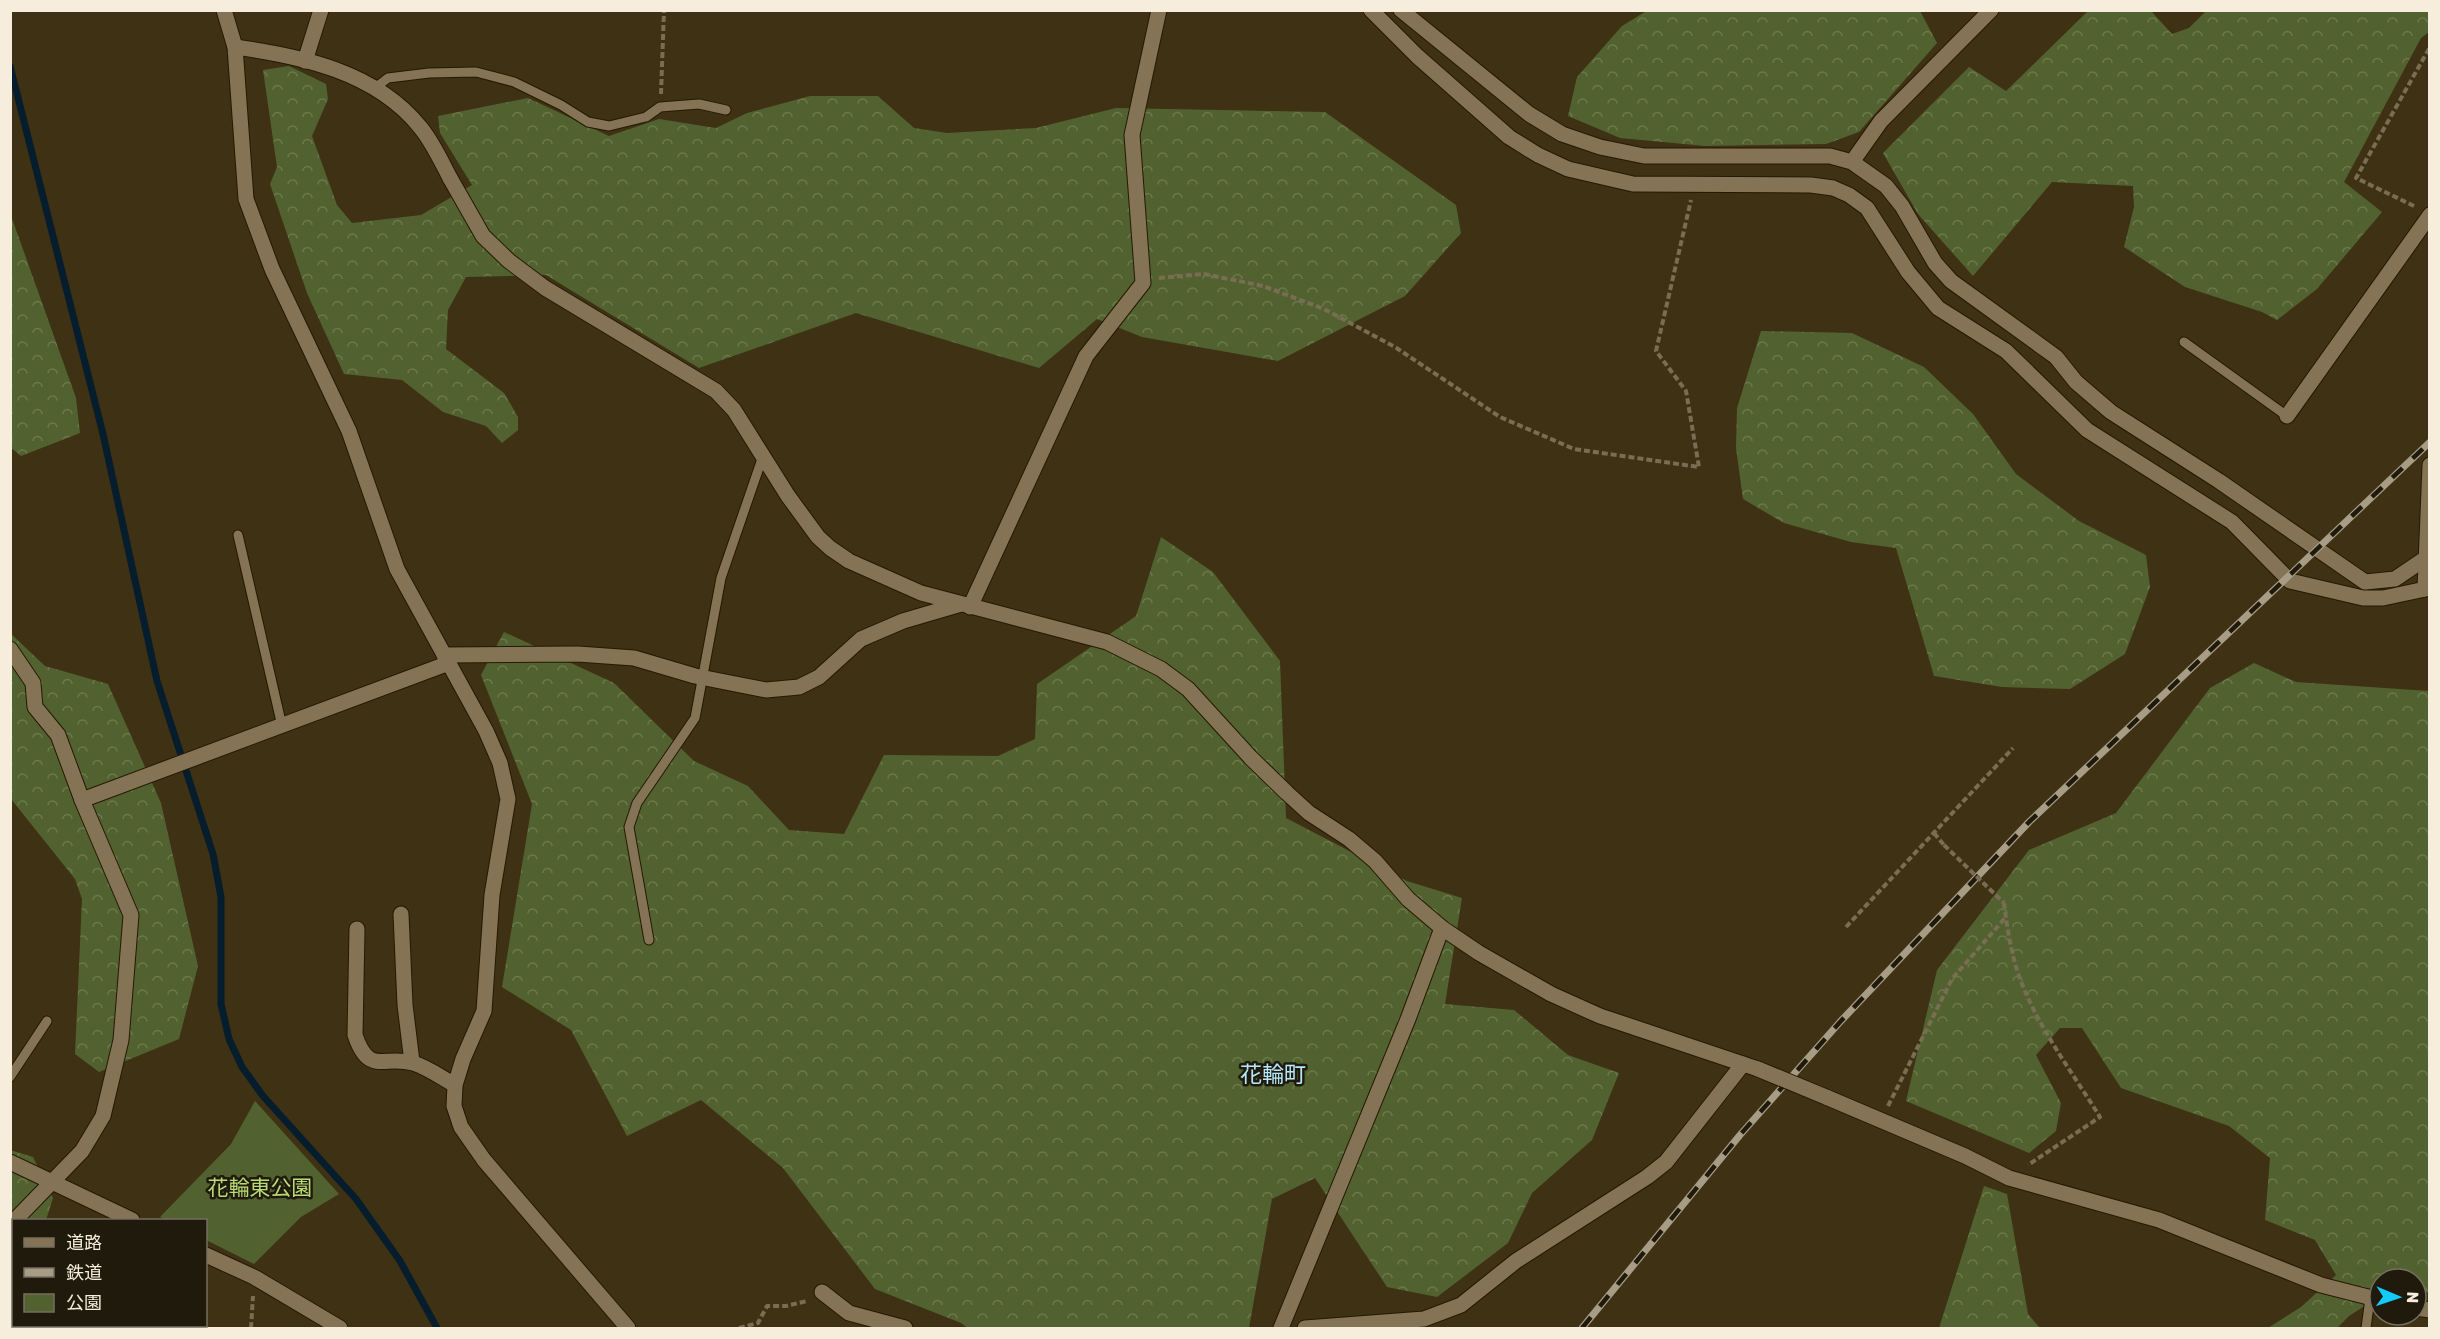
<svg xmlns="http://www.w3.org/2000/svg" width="2440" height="1339" font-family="Rubik,'Noto Sans JP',sans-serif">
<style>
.forest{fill:url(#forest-crowns)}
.park{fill:#516230}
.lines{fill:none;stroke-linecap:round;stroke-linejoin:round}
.stream{stroke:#051d2c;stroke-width:7}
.service-casing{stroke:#251900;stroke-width:11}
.minor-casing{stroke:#251900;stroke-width:17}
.tertiary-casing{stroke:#251900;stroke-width:17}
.path{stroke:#796d53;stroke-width:4;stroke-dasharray:6 3;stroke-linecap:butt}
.service{stroke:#847455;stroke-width:9}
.minor{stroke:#847455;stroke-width:15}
.tertiary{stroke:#847455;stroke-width:15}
.rail-casing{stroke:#a79c85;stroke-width:7}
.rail{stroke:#201a0d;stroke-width:4.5;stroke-dasharray:14;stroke-linecap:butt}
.tertiary-bridge-casing{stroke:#251900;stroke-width:17;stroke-linecap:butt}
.path-bridge{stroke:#796d53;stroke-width:4;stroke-dasharray:6 3;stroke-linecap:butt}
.tertiary-bridge{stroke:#847455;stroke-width:15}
.labels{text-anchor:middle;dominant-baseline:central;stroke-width:5;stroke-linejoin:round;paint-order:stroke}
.park-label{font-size:21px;fill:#b9dc74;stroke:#201a0d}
.neighbourhood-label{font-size:22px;fill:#b4e8fc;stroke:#201a0d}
</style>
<defs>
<pattern id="forest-crowns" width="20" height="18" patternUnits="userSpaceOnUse" patternTransform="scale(1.5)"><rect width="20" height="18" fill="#516230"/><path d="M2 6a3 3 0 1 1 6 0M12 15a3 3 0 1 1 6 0" fill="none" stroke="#6b794d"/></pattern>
</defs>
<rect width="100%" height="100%" fill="#3f3113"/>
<g class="forest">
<path d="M1648,10L1920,11L1937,43L1859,132L1826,144L1705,146L1620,138L1568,116L1577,77L1622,26Z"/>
<path d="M2089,10L2151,11L2172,34L2189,28L2206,11H2429V32L2421,38L2344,182L2382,212L2317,289L2277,320L2262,312L2185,287L2124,247L2134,207L2133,186L2052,182L1973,276L1918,214L1883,153L1969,67L2006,91Z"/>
<path d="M289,66L326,84L328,99L312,136L337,205L352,223L421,215L472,185L440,133L438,116L528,98L609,136L659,119L716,128L747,113L810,96H878L914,128L947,133L1036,128L1116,108L1325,112L1456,205L1461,233L1405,296L1278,361L1142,337L1097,319L1039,368L856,313L699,368L546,275L466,277L448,310L446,349L504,393L518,417V430L502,443L486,426L443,412L402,380L344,374L307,293L270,184L277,167L263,70Z"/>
<path d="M10,213L76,398L80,433L21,456L10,447Z"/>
<path d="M1761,331L1852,333L1924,367L1973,414L2016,474L2079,521L2146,555L2150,587L2125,654L2070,689L2002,687L1934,676L1896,548L1851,542L1784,523L1743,499L1736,448L1737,408Z"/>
<path d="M1161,537L1213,572L1280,661L1286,818L1407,881L1462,898L1445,1004L1514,1010L1568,1055L1619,1073L1592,1140L1532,1193L1508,1243L1437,1297L1387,1287L1315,1178L1272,1199L1249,1328H968L961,1323L875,1289L783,1168L701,1100L627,1136L571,1030L502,987L532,804L481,675L504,632L614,683L694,761L748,786L789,830L844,834L884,755L998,756L1035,739L1037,684L1136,616Z"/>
<path d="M10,633L45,666L108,684L161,803L198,966L179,1039L99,1072L75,1054L82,899L75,879L11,799Z"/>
<path d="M2254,663L2296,682L2429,691V1293L2416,1289V1279H2380V1296L2349,1316L2337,1328H2268L2301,1307L2336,1275L2315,1240L2265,1220L2270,1158L2229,1126L2121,1088L2082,1028H2060L2036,1055L2061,1103L2056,1131L2029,1153L1906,1101L1937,970L2029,850L2116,813L2210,688Z"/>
<path d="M10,1150L33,1157L53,1198L46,1220H14L13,1246L11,1247Z"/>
<path d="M1984,1186L2007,1194L2028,1314L2040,1328H1939Z"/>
</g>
<path class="park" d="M255,1101L339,1194L301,1217L254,1264L206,1240V1220H166L160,1217L231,1144Z"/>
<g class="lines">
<path class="stream" d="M10,66L103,434L157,681L213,854L221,897V1004L229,1039L242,1067L263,1096L356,1199L400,1261L437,1328"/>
<g class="service-casing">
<g id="service">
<path d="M375,88L388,78L429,73L476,72L514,82L561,105L588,122L609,126L646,117L660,107L699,104L726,110"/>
<path d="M2184,342L2287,416"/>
<path d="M238,535L282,726"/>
<path d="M649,940L629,827L637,803L695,718L721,578L763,456"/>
<path d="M10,1077L47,1021"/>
<path d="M2366,1328L2370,1298"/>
</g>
</g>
<g class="minor-casing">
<g id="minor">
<path d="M224,10L235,47L246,199L272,269L349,431L397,569L486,731L500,763L508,799L492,895L484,1011L463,1059L455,1085L454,1106L461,1127L484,1160L628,1328"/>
<path d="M1371,10L1417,56L1509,137L1538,155L1568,169L1633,184L1811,185L1833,188L1849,195L1867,208L1908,272L1938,308L2006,351L2087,430L2232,522L2290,581L2363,598H2383L2430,588"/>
<path d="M1401,10L1529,114L1562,134L1600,147L1644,156H1830L1852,162L1886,186L1902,206L1935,263L1951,281L2056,357L2076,382L2111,412L2219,481L2365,582L2395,579L2426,558L2430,559"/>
<path d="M235,47C301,56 376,72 420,127C432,141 441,161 450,178"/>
<path d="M305,61L321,10"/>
<path d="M1852,162L1881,121L1991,10"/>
<path d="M2287,416L2430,215"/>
<path d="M2425,589L2430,465"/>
<path d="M970,607L1086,356L1143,283L1132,135L1159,10"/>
<path d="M10,649L33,683L35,707L58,735L82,800L131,915L121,1040L103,1116L82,1151L15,1220"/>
<path d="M444,655L578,654L634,658L695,676L766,690L799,687L819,677L861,639L903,621L961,604"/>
<path d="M82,800L449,663"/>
<path d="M401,914L405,1005L412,1062"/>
<path d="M357,929L355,1035C369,1076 383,1055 413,1063C427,1067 442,1078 455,1085"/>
<path d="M10,1162L132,1220"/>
<path d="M206,1255L254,1277L340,1328"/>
<path d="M822,1292L849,1313L905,1328"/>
<path d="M1281,1328L1408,1019L1442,928"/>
<path d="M1305,1328L1424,1319L1461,1305L1516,1261L1647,1177L1666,1162L1743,1064"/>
</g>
</g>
<g class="tertiary-casing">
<g id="tertiary">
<path d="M450,178L483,236L509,261L545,288L716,391L734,410L788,496L818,537L830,548L849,561L921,593L1107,642L1161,669L1188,689L1251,758L1287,793L1309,813L1349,839L1375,861L1408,899L1442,928L1479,953L1551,994L1600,1016L1758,1069"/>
<path d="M1826,1097L1965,1156L2009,1178L2159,1220L2321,1285L2380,1300"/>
<path d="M2416,1308L2430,1310"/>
</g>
</g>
<g class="path">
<path d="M661,94L664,10"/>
<path d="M2414,206L2356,178L2430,47"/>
<path d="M1159,278L1204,274L1263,286L1324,309L1395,347L1500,417L1574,449L1699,467L1686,391L1656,351L1691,200"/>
<path d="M1934,833L1944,845"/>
<path d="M2004,903C2007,927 2011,953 2019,976C2037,1026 2072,1072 2100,1117L2028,1165"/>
<path d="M1846,927L2013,748"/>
<path d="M1888,1106L1952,979L2005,918"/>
<path d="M251,1328L253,1296"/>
<path d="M739,1328L758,1323L767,1306H786L807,1301"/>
</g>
<use href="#service" class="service"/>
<use href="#minor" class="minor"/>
<use href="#tertiary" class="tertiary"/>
<g class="rail-casing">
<path id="rail" d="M1582,1328L1740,1135L1840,1022L2029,822L2430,442"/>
</g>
<use href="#rail" class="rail"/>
<g class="tertiary-bridge-casing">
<path id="tertiary-bridge" d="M1758,1069L1826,1097"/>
</g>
<path class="path-bridge" d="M1944,845L2004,903"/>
<use href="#tertiary-bridge" class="tertiary-bridge"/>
</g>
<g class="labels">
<g class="park-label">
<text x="260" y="1187">花輪東公園</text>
</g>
<g class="neighbourhood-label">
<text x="1273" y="1074">花輪町</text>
</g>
</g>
<rect width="2440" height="1339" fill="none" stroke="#f6eddc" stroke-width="24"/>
<rect x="12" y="1219" width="195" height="108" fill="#201a0d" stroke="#766e60" stroke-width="1.5"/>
<rect x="24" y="1238" width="30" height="9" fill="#847455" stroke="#766e60" stroke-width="1.5"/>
<text x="66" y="1249" font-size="18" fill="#f6eddc">道路</text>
<rect x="24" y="1268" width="30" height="9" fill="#a79c85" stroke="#766e60" stroke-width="1.5"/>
<text x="66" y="1279" font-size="18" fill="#f6eddc">鉄道</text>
<rect x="24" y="1294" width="30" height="18" fill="#516230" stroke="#766e60" stroke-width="1.5"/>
<text x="66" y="1309" font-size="18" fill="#f6eddc">公園</text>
<g transform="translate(2398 1297) rotate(92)"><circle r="28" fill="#201a0d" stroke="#766e60" stroke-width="1.5"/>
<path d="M0-4.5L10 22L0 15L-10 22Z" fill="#13cafb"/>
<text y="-9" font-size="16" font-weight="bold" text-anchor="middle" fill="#f6eddc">N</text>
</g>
</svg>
